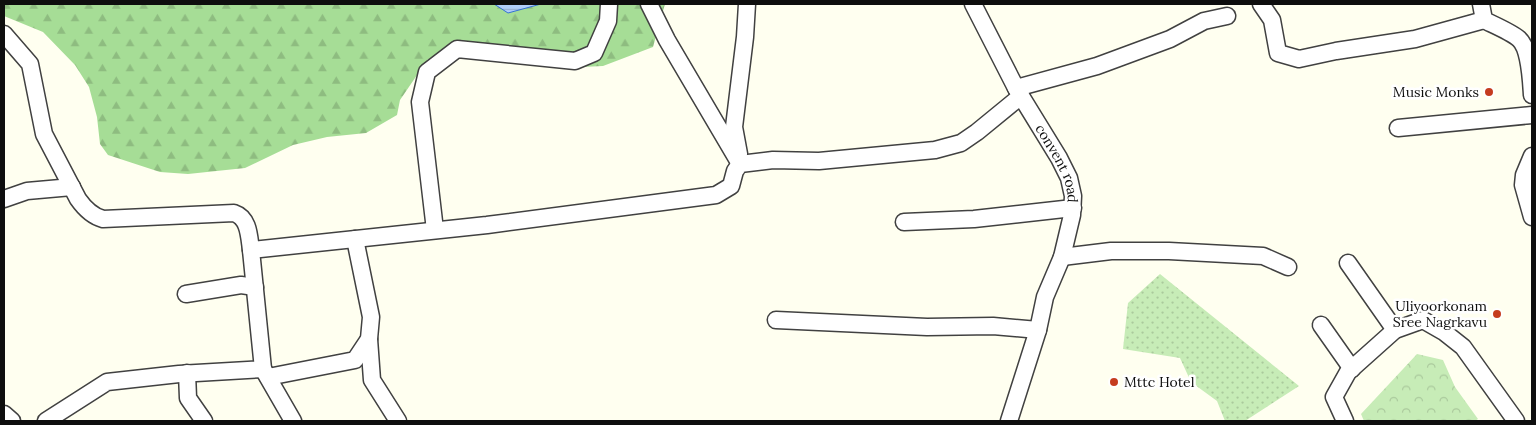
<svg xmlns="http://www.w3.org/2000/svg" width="1536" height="425" font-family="Lora,serif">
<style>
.grass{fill:url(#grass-dots)}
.forest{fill:url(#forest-firs)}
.park{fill:url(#park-crowns)}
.water{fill:url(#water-rules);stroke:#3571d3}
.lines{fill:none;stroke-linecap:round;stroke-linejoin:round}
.minor-casing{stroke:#414141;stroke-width:19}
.minor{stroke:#fff;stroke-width:16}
.poi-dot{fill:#c53c1f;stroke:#fff;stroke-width:2}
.labels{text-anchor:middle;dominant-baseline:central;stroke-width:5;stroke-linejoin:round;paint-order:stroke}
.poi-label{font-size:14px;fill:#0e0e0e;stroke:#fff;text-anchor:end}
.street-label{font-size:14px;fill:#0e0e0e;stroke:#fff}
</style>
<defs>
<pattern id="grass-dots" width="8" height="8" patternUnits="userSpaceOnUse" patternTransform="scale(1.25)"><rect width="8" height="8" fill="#c7ecb7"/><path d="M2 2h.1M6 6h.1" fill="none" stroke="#aac99c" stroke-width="1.8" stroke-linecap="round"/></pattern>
<pattern id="forest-firs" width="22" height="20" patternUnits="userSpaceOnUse" patternTransform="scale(1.25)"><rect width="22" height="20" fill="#a6dd96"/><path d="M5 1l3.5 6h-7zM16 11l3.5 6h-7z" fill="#8ebc80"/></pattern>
<pattern id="park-crowns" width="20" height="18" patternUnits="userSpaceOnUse" patternTransform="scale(1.25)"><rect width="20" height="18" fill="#c7ecb7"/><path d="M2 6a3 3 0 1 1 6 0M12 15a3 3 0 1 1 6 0" fill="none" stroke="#aac99c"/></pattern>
<pattern id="water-rules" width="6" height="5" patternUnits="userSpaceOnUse" patternTransform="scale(1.25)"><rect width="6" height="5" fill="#b2cff9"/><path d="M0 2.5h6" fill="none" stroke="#98b1d4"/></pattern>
</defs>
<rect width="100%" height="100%" fill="#fffff0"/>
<path class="grass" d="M1160,274L1299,386L1245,421H1225L1217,401L1191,382L1180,358L1123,349L1128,303Z"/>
<path class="forest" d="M4,4H665L653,47L603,66L561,68L478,58L428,59L400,100L397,115L366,133L327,137L293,145L245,168L188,174L160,172L108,155L100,144L97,117L89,87L75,65L43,32L4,16Z"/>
<path class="park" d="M1417,354L1443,360L1455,387L1478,419L1475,421H1364L1361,414Z"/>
<path class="water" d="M494,4H541L508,13Z"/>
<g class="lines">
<g class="minor-casing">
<g id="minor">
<path d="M649,4L667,40L740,164"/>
<path id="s1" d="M973,4L1016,88L1059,158L1069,178L1073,196L1072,215L1062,257L1045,297L1038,330L1009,421"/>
<path d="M1261,4L1272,20L1278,53L1299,59L1336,51L1415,39L1484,20"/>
<path d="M1481,4L1484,20C1494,25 1511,32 1519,39C1530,49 1531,80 1532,95"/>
<path d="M4,34L30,64L44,134L78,199C85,209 92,216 103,219L234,213C249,218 249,236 251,250"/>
<path d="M1016,88L1097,66L1170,39L1204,21L1227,16"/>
<path d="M1398,128L1532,115"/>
<path d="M739,154L734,127L745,37L747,4"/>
<path d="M1532,156L1524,175L1523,185L1532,217"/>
<path d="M4,199L27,191L72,187"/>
<path d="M904,222L974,219L1073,208"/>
<path d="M435,230L420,102L427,72L457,49L575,61L594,53L608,21L609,4"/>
<path d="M1062,257L1111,251H1169L1263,256L1288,267"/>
<path d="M1348,263L1395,330"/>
<path d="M186,294L241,285L255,287"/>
<path d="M776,320L927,327L993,326L1038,330"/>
<path d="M1321,325L1352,369"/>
<path d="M369,339L372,380L398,421"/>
<path d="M263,369L293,421"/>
<path d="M187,373L188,398L204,421"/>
<path d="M268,377L355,360L369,339L371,317L355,239"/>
<path d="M4,414L12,421"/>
<path d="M46,421L107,382L179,374L263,369L251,250L487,225L716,195L731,186L735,171L740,164L773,160L819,161L935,150L961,143L977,132L1021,96"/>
<path d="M1345,421L1334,397L1348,372L1395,330L1423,320L1444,332L1463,347L1516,421"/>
</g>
</g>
<use href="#minor" class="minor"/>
</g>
<g class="poi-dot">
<circle cx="1489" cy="92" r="5"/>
<circle cx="1497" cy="314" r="5"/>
<circle cx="1114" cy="382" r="5"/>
</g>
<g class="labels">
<g class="poi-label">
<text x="1479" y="92">Music Monks</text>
<text x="1487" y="306">Uliyoorkonam<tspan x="1487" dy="16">Sree Nagrkavu</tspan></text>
<text x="1124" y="382" text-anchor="start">Mttc Hotel</text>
</g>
<g class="street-label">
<text stroke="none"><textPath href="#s1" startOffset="181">convent road</textPath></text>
</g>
</g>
<rect width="1536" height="425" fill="none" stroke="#0e0e0e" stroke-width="10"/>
</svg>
